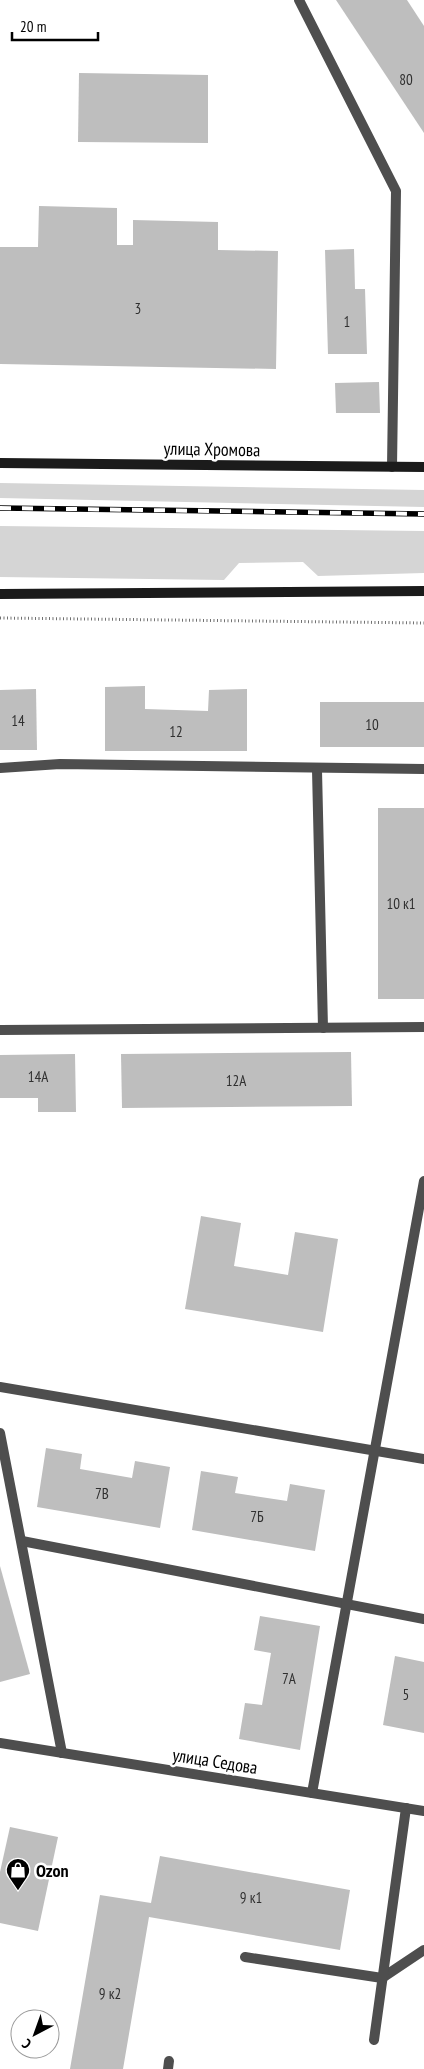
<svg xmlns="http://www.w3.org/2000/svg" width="424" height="2069" font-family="'PT Sans Narrow',sans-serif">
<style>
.green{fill:#d5d5d5}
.building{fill:#bebebe}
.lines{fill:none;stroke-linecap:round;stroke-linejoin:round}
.path{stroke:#707070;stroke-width:3;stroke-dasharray:1 2.5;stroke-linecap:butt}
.lane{stroke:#4e4e4e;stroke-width:10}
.street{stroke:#4e4e4e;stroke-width:10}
.secondary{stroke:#1b1b1b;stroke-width:10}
.rail-casing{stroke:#000;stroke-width:5.5}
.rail{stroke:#fff;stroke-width:4;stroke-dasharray:11;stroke-linecap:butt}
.labels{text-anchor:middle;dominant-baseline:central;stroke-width:5;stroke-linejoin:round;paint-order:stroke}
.number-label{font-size:15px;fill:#303030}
.street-label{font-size:18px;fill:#000;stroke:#fff}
.poi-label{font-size:18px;font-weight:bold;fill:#000;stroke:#fff;text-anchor:start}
</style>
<rect width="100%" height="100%" fill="#fff"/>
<g class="green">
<path d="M0,483L424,490V507L0,498Z"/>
<path d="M0,526L424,531V573L318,576L303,562L239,563L224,580L0,577Z"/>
</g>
<g class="building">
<path d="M336,0H407L424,26V133Z"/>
<path d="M79,73L208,75V143L78,142Z"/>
<path d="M39,206L117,208V245H133V220L218,222V250L278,251L276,369L0,364V247H38Z"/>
<path d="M354,249L355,289H365L367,354H328L325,250Z"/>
<path d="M379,382L380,413H336L335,383Z"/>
<path d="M145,686V709L208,711L209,690L247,689V751H105V687Z"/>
<path d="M36,689L37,750H0V690Z"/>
<rect x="320" y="702" width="104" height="45"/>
<rect x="378" y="808" width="46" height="191"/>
<path d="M351,1052L352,1106L122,1108L121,1054Z"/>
<path d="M75,1054L76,1112H38V1098H0V1055Z"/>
<path d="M201,1216L241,1223L234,1266L288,1275L295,1232L338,1239L323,1332L185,1309Z"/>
<path d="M46,1448L82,1454L80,1469L132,1478L135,1461L170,1467L160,1528L37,1507Z"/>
<path d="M201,1471L238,1477L235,1493L287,1501L290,1484L325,1490L315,1551L192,1530Z"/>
<path d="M0,1566L30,1674L0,1682Z"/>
<path d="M260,1616L320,1626L300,1750L239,1739L245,1703L262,1705L271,1653L254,1650Z"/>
<path d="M395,1656L424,1662V1733L383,1725Z"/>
<path d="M10,1827L58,1837L38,1931L0,1923V1872Z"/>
<path d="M160,1856L350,1890L340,1950L149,1917L123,2069H70L100,1895L151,1903Z"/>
</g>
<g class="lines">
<path class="path" d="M0,618L424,623"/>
<g class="lane">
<path d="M299,0L396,191L392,467"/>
<path d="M0,768L60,764L424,769"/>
<path d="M317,770L323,1028"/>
<path d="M0,1030L424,1027"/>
<path d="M0,1387L424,1459"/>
<path d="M0,1433L62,1753"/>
<path d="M22,1541L424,1619"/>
<path d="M312,1793L424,1181"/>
<path d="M245,1957L382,1978L424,1950"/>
<path d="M374,2040L406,1808"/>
<path d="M168,2069L169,2061"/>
</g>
<path class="street" d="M0,1743L424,1811"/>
<g class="secondary">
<path d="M0,463L424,467"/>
<path d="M0,594L424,591"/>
</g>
<g class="rail-casing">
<path id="rail" d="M0,508L424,514"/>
</g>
<use href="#rail" class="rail"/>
</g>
<defs>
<g id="shop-pin" transform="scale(1.25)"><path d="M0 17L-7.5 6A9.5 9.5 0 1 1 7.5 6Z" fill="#000" stroke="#fff"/><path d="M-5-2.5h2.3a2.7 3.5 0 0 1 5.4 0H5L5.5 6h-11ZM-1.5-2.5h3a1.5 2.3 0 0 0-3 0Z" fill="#fff"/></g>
</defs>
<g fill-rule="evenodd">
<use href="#shop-pin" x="18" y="1870"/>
</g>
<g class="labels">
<g class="number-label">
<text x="406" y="79">80</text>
<text x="138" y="308">3</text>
<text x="347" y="321">1</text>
<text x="18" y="720">14</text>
<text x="372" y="724">10</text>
<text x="176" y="731">12</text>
<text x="401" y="903">10 к1</text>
<text x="38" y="1076">14А</text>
<text x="236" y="1080">12А</text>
<text x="102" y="1493">7В</text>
<text x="257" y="1516">7Б</text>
<text x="289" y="1678">7А</text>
<text x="406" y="1694">5</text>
<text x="251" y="1897">9 к1</text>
<text x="110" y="1993">9 к2</text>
</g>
<g class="street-label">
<text transform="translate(212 449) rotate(1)">улица Хромова</text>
<text transform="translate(215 1761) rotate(9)">улица Седова</text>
</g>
<g class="poi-label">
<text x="36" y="1870">Ozon</text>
</g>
</g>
<g transform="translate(35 2034) rotate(221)"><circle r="24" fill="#ffffff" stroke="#999999"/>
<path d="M0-4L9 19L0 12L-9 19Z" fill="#000000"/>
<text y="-8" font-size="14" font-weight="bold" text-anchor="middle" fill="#000000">С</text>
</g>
<path d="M12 32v8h86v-8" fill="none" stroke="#000000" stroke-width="2.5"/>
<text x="20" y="32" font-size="15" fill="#000000" stroke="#ffffff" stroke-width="4" paint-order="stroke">20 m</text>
</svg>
